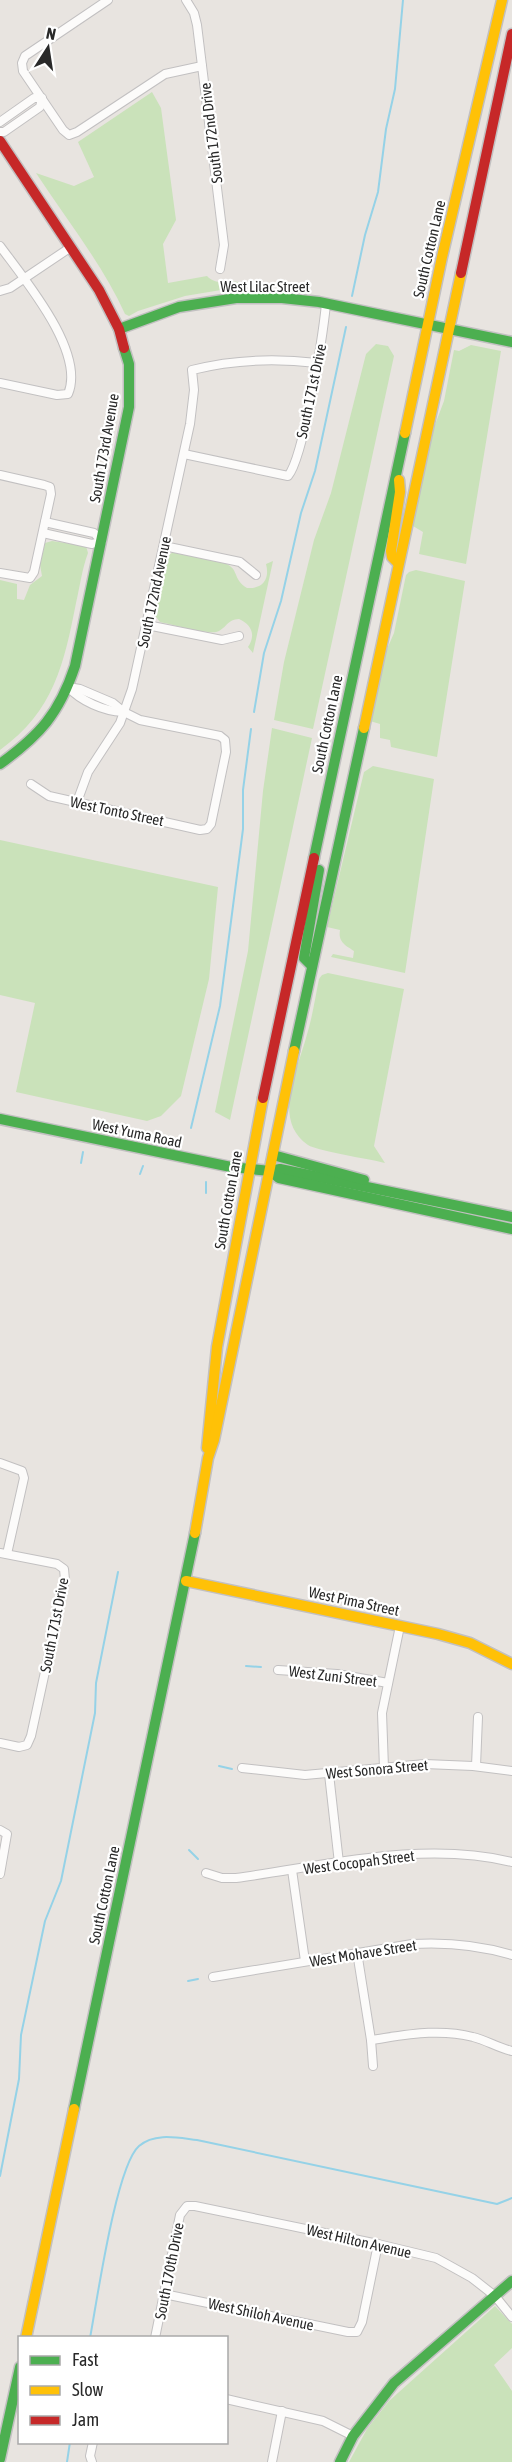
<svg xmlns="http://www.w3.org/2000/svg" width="512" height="2462" font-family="'Asap Condensed',sans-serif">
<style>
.green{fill:#cae2ba}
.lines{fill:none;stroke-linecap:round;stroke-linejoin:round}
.stream{stroke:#95d2e7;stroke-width:2}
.street-casing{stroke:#c2c0c1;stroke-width:10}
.fast-casing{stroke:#c2c0c1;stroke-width:13}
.slow-casing{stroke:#c2c0c1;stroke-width:13}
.jam-casing{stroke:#c2c0c1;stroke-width:13}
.street{stroke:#fcfbfa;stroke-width:8}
.fast{stroke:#4caf50;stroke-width:10}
.slow{stroke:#ffc107;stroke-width:10}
.jam{stroke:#c62828;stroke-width:10}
.labels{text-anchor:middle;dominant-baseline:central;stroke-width:4.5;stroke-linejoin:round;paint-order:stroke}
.street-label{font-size:15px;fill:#292929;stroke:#fff}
</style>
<rect width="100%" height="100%" fill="#e8e4e0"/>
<g class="green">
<path d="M152,92L161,108L176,220L163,244L168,283L207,276C219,289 235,275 245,286L185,296L138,311L129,316L125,314C103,265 66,219 36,173L74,186L94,177L78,142Z"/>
<path d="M376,344L388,346L394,356L313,729L274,720L284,662L314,540L331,493L366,354Z"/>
<path d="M471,345L501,351L466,564L419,554L423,532L413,526L433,430L444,401L454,350L459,351Z"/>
<path d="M52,541L86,546L88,553C82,569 80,586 76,603C64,664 54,711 0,750V580L17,584V599L24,600L30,585L42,576L40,565L45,543Z"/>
<path d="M173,552C187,555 219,558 230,566C238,572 234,580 247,588C263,589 270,579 266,564L273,561L253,653L248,647C256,635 252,625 239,619C227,620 228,626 219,631C210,636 171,624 160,622L153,613L164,559Z"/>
<path d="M416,570L465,581L437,757L391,747L390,740L380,738V724L370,721L384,656L394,633L406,575L409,572Z"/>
<path d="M272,728L312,738L230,1120L215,1112L248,951L263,791Z"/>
<path d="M373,766L434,779L405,973L331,957L333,954L353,958L354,951C345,945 338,942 340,930L327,927L364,772Z"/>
<path d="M0,840L218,887L209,979L181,1096L161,1116L147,1121L16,1092L35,1003L0,995Z"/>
<path d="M328,973L404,989L374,1146L385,1163C370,1159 317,1151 308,1145C272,1120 297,1071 306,1038C312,1019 315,999 319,979L322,975Z"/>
<path d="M495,2306L512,2324V2348L494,2365L512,2391V2462H349L367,2429L389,2401Z"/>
</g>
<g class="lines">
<g class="stream">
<path d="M352,296L365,235L378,192L386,129L395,89L403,0"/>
<path d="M254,712L264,653L281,601L301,513L315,471L346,327"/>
<path d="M191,1128L220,1006L243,829V790L251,729"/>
<path d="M81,1163L83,1152"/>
<path d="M140,1174L143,1166"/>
<path d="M206,1182V1193"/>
<path d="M246,1666L261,1667"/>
<path d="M219,1766L232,1769"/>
<path d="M189,1850L198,1859"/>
<path d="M188,1981L198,1979"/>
<path d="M0,2176L19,2079L21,2035L45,1921L61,1881L95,1713L96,1683L118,1572"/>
<path d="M90,2338C97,2301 116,2166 139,2146C155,2132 179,2138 197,2140L497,2204L512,2198"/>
<path d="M67,2462L70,2442"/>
</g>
<g class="street-casing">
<g id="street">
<path d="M108,0L25,56L22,63L23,71L63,130L69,135L77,132L165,74L202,66"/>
<path d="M186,0L194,13L197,25L224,245L220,269"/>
<path d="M0,122L34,98H42L40,107L4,132H0"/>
<path d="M0,246C24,279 86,352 68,394L57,395L0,383"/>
<path d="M0,291L10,288L71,247"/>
<path d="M184,454L288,476C304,457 323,334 326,304"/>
<path d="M0,475L44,485L50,487L51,494L34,572L30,578L0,573"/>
<path d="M43,533L92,544L102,541L94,533L45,522"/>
<path d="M164,546L240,562L256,575"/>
<path d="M147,625L222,640L239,636"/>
<path d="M68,687C81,701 103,711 123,712"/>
<path d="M31,784L49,796L200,830L207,829L211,824L226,752L225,740L220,736L140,720L124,712L113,703L80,689L68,687"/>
<path d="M77,802L88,772L120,723L132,689L190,424L194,390L192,370C235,359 274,358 317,363"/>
<path d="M0,1463L22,1471L24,1478L7,1554"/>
<path d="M0,1553L57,1564L64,1569L65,1580L31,1736L27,1745L19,1747L0,1743"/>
<path d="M278,1670L337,1674L388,1683"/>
<path d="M476,1766L478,1717"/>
<path d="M242,1768L305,1775L425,1764L473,1766L512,1771"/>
<path d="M384,1768L382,1713L400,1626"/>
<path d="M329,1774L339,1863"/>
<path d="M0,1830L7,1834L0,1874"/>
<path d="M292,1870L305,1961"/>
<path d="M206,1873L222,1878H236C325,1866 422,1840 512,1862"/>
<path d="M357,1952L371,2040L373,2066"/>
<path d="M213,1977L412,1944C446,1942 479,1945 512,1955"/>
<path d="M371,2040C406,2035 438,2028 473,2037C486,2040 498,2048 512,2051"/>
<path d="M164,2294L348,2332H357L362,2322L378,2244"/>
<path d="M155,2338L180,2215L187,2206H195L378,2244L436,2258L472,2278L495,2296L512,2317"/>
<path d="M226,2399L323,2421L353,2436"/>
<path d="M92,2462L90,2456L93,2442"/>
<path d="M272,2462L282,2411"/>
</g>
</g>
<g class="fast-casing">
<g id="fast">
<path d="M119,329L179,307L236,298H282L319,302L512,342"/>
<path d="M0,764C40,735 59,714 75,666L129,407V364L124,348"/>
<path d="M314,858L405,433"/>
<path d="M312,966L304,958L319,870"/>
<path d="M294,1051L364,728"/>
<path d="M0,1119L231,1167L270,1171L280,1169L512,1217"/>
<path d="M273,1155L364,1180"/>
<path d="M270,1171L279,1178L512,1229"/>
<path d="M74,2109L195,1533"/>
<path d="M0,2459L20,2367"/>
<path d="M340,2462L353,2436L394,2383L512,2281"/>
</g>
</g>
<g class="slow-casing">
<g id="slow">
<path d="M405,433L442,257L502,0"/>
<path d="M398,563L392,557L391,551L400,492L399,480"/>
<path d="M364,728L461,273"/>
<path d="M207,1448L217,1347L263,1098"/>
<path d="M195,1533L208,1458L214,1440L294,1051"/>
<path d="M186,1581L438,1634L470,1643L512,1664"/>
<path d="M26,2338L74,2109"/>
</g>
</g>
<g class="jam-casing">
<g id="jam">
<path d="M0,141L99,290L119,329L124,348"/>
<path d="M461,273L512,34"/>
<path d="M263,1098L314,858"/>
</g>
</g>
<use href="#street" class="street"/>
<use href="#fast" class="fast"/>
<use href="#slow" class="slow"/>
<use href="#jam" class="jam"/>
</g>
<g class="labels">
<g class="street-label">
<text transform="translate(211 133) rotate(-97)">South 172nd Drive</text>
<text transform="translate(429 249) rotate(-77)">South Cotton Lane</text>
<text x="265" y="286">West Lilac Street</text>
<text transform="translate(311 391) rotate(-78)">South 171st Drive</text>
<text transform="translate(104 448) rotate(-80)">South 173rd Avenue</text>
<text transform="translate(154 592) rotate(-78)">South 172nd Avenue</text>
<text transform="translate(327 724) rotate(-78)">South Cotton Lane</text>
<text transform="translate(117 811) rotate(12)">West Tonto Street</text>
<text transform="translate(137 1133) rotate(12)">West Yuma Road</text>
<text transform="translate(228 1200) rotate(-80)">South Cotton Lane</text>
<text transform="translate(354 1601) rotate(12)">West Pima Street</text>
<text transform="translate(54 1625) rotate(-79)">South 171st Drive</text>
<text transform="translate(333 1676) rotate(7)">West Zuni Street</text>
<text transform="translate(377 1769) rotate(-5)">West Sonora Street</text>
<text transform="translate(359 1862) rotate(-7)">West Cocopah Street</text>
<text transform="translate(104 1895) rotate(-78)">South Cotton Lane</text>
<text transform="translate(363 1953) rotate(-9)">West Mohave Street</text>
<text transform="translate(359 2241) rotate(13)">West Hilton Avenue</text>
<text transform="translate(169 2271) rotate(-79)">South 170th Drive</text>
<text transform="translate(261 2314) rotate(12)">West Shiloh Avenue</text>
</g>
</g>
<rect x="18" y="2336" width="210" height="108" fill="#ffffff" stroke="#a9a9a9" stroke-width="1.5"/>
<rect x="30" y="2356" width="30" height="9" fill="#4caf50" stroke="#a9a9a9" stroke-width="1.5"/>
<text x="72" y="2366" font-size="18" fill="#292929">Fast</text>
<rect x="30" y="2386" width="30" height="9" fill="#ffc107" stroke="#a9a9a9" stroke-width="1.5"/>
<text x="72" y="2396" font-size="18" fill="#292929">Slow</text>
<rect x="30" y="2416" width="30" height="9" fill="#c62828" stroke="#a9a9a9" stroke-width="1.5"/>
<text x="72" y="2426" font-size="18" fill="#292929">Jam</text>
<g transform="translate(48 48) rotate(12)" stroke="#ffffff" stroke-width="4.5" paint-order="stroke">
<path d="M0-4.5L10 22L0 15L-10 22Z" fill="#292929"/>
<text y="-9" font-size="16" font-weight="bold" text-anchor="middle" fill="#292929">N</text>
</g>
</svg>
